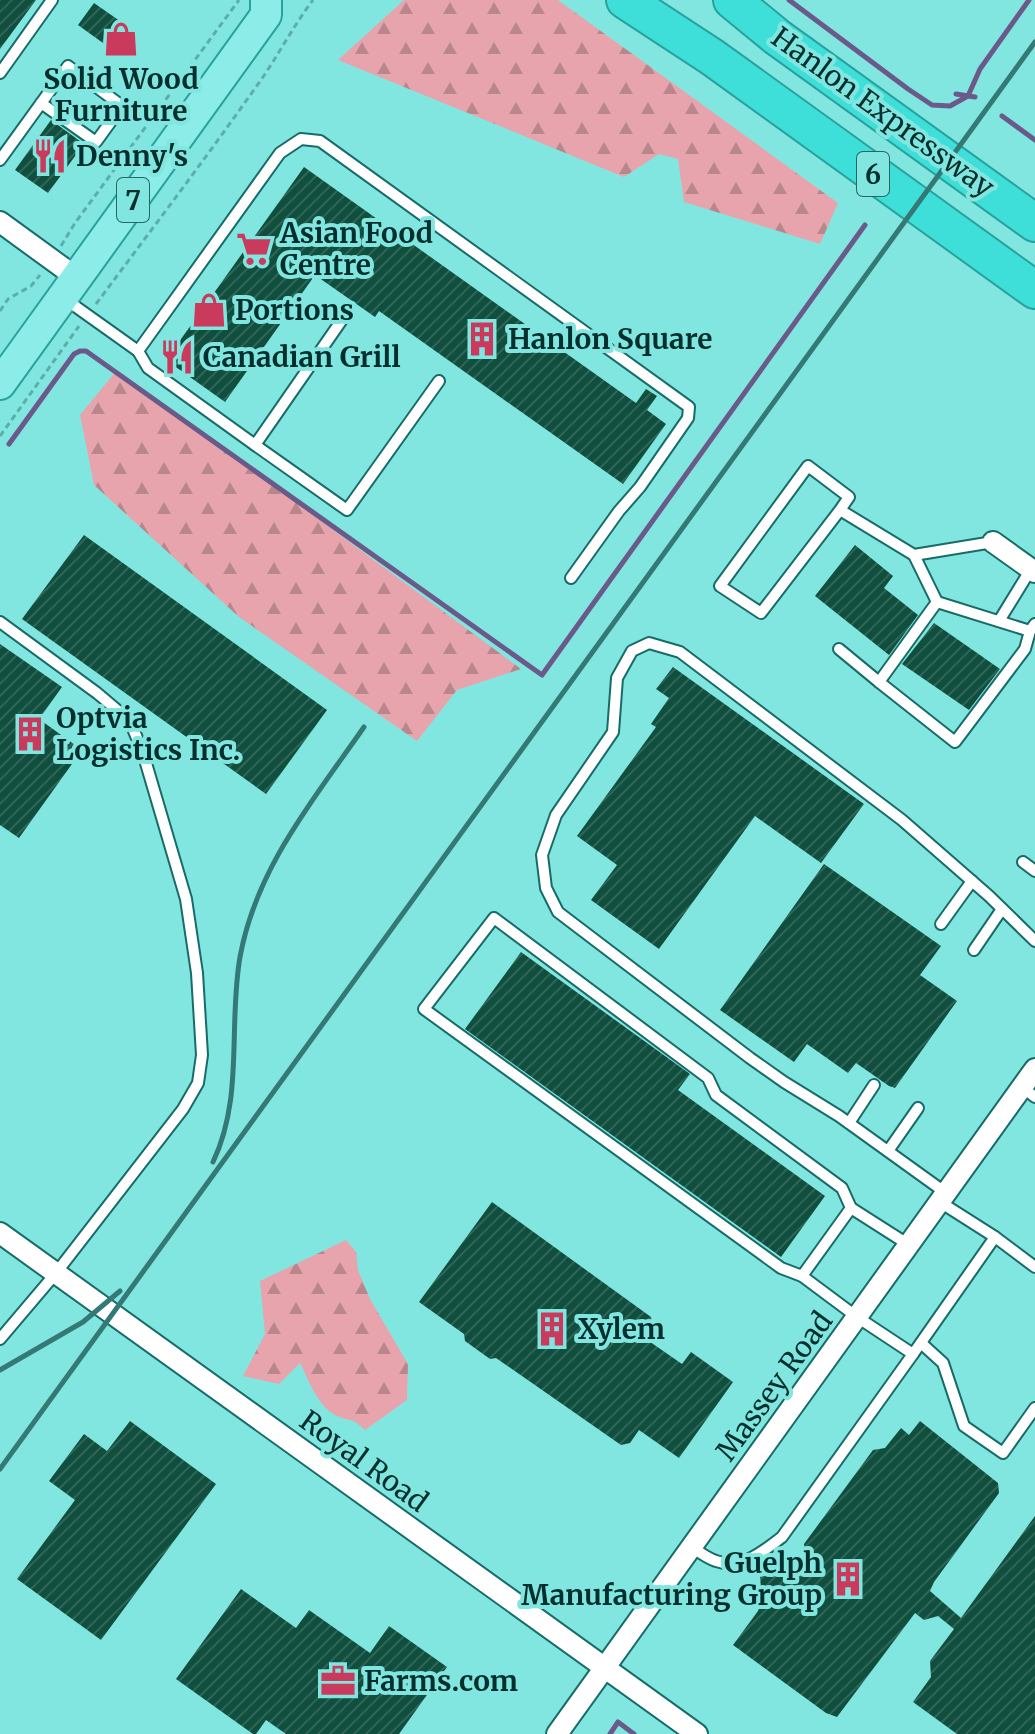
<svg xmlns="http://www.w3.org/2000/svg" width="1035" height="1734" font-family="Merriweather,serif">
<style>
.forest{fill:url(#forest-firs)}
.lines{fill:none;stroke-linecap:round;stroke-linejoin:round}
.stream{stroke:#6a5a8a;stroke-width:5}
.building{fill:url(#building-hatch)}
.lane-casing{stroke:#176b68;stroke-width:14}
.street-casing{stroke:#176b68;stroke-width:24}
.primary-casing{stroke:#29a19d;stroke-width:34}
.highway-casing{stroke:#29a19d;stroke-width:40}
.path{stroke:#5baeaa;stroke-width:3;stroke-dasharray:6 4;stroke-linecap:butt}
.lane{stroke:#fff;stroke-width:10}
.street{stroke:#fff;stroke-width:20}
.primary{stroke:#8cece8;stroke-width:30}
.highway{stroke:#3fdfd9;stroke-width:36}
.rail{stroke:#347975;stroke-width:5}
.labels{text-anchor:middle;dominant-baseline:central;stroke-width:8;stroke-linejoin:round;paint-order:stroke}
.shield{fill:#82e6e0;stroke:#276663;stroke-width:2}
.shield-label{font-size:26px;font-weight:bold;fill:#002f2d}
.poi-label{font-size:28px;font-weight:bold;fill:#002f2d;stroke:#82e6e0;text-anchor:start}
.street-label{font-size:28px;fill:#002f2d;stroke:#82e6e0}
</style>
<defs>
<pattern id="forest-firs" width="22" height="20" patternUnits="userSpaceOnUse" patternTransform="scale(2)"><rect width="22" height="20" fill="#e7a4ac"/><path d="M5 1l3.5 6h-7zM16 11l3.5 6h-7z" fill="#b9868c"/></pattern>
<pattern id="building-hatch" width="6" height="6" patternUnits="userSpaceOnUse" patternTransform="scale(2)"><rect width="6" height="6" fill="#104e3e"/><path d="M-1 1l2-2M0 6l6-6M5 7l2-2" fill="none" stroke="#306558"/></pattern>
</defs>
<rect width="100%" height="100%" fill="#82e6e0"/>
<g class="forest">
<path d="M404,0H558L838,203L820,244L684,202L678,159L659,154L624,177L338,60Z"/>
<path d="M117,370L521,669L457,690L417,741L239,617L94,485L80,415Z"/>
<path d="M346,1240L356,1252L358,1270L370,1299L408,1364L407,1400L365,1430C352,1417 351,1422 337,1416C318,1407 309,1381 300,1363L279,1384L243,1376L265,1334L260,1281Z"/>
</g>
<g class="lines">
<g class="stream">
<path d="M789,0L908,89L932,105L950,106L968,96L980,69L1029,0"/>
<path d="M956,94L975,97"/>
<path d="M1002,116L1035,140"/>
<path d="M9,444L74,354L80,351H86L542,675L865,225"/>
<path d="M610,1734L618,1722L634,1734"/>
</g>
</g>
<g class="building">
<path d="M0,0H36L0,49Z"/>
<path d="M94,3L137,33L121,56L78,25Z"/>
<path d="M51,120L84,144L48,193L15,170Z"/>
<path d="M304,167L636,403L646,389L657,396L647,410L666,424L623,484L379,311L375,317L315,275L225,402L166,360Z"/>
<path d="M84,535L327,710L266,794L22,619Z"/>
<path d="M855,545L893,576L884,588L918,615L889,655L815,596Z"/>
<path d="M934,623L1000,669L969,710L902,664Z"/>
<path d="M0,644L62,687L39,719L82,750L19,838L0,825Z"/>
<path d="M673,667L864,804L821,863L755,816L659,949L591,900L617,865L577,836L656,727L651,724L669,698L656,689Z"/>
<path d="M824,864L941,946L920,975L957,1001L895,1088L889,1086L856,1063L848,1073L807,1044L794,1062L720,1010Z"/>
<path d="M521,952L690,1074L678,1090L825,1196L781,1257L465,1029Z"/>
<path d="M492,1202L651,1317L652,1323L643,1337L682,1364L691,1352L733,1382L679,1458L639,1430L630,1443L621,1445L496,1358L490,1359L465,1341L464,1334L419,1302Z"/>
<path d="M130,1421L216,1484L101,1640L17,1579L75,1500L49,1481L84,1434L107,1451Z"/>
<path d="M920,1421L998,1483L999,1493L934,1582L930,1591L961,1618L1035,1516V1734H957L913,1702L931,1677L930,1661L954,1629L938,1616L924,1620L915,1613L837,1717L826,1713L733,1645L758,1611L762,1600L760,1576L807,1571L804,1544L873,1450L885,1448L901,1428L909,1435Z"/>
<path d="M241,1589L296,1628L309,1610L370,1653L389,1626L447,1667L399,1734H286L266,1720L256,1734H253L176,1679Z"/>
</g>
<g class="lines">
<g class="lane-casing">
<g id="lane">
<path d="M0,73L52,0"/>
<path d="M0,160L68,66L122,106L96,142L41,103"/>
<path d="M65,299L138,351L148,368L255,445L346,314"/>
<path d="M138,351L280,153L301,139L320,141L689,407L688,418L640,487L619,511L571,578"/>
<path d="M255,445L347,510L439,381"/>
<path d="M840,510L849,497L808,466L720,586L761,613L840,510L914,555L993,542"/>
<path d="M937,602L1030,631L1035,624"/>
<path d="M999,621L1031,569"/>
<path d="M0,622L97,693L130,721L143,753L186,899L197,973L202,1055L198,1083L183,1109L56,1273L0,1339"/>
<path d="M839,649L879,682L937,602L914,555"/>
<path d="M879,682L955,742L1025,649L1030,631"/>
<path d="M1023,862L1035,871"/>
<path d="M941,924L972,881"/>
<path d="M974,950L1002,909"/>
<path d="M1022,1087L1035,1097"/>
<path d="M849,1123L874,1085"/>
<path d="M888,1151L918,1108"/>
<path d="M946,1193L839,1116L784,1082L750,1058L558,912L546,888L542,855L556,815L613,732L617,678L632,651L649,643L680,652L902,820L989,896L1035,941"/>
<path d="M995,1237L1035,1267"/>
<path d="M802,1276L781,1268L424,1009L494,918L708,1078L716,1095L842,1188L851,1208"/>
<path d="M921,1343L943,1363L964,1426L1003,1453L1035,1408"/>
<path d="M913,1354L995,1237L940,1202"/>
<path d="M692,1547C699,1552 707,1558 716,1561C741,1570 763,1552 782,1537L913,1354L857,1317L802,1276L851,1208L909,1245"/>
</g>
</g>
<g class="street-casing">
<g id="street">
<path d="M0,222L77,278"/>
<path d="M993,542L1035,572"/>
<path d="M0,1233L697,1734"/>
<path d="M557,1734L1035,1069"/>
</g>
</g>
<g class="primary-casing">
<path id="primary" d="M0,384L266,15V0"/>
</g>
<g class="highway-casing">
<g id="highway">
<path d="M625,0L712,57L1035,290"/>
<path d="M732,0L777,37L1035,223"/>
</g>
</g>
<g class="path">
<path d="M61,246L75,223L239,0"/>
<path d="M96,304C152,229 209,154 263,77C280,52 294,25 313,0"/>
<path d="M0,311L8,299L31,286L40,275"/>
<path d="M0,436L79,326"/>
</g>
<use href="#lane" class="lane"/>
<use href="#street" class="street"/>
<use href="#primary" class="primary"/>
<use href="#highway" class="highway"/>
<g class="rail">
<path d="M213,1162C244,1097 228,1026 240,957C256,868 314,799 364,727"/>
<path d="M0,1370L83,1322L120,1291"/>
<path d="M0,1469L1035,42"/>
</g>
</g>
<defs>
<g id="shop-bare" transform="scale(2.76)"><path d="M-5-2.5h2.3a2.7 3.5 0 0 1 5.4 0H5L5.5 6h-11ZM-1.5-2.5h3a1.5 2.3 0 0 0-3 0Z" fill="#c93a5c" stroke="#82e6e0" stroke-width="2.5" paint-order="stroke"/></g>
<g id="restaurant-bare" transform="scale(2.76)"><path d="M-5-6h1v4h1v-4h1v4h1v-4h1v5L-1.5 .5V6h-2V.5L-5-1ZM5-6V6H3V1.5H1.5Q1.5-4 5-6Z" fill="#c93a5c" stroke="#82e6e0" stroke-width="2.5" paint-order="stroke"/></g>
<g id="supermarket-bare" transform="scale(2.76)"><path d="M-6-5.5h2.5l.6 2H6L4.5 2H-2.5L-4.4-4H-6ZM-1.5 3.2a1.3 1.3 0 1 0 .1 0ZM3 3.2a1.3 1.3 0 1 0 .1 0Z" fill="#c93a5c" stroke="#82e6e0" stroke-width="2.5" paint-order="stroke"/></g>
<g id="building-bare" transform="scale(2.76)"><path d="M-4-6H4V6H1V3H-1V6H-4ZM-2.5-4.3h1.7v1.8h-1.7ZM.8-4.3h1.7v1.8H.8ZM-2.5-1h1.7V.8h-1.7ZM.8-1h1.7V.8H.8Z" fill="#c93a5c" stroke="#82e6e0" stroke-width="2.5" paint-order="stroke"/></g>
<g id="office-bare" transform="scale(2.76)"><path d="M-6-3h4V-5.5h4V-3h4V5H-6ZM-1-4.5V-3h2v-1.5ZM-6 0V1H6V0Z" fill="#c93a5c" stroke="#82e6e0" stroke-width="2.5" paint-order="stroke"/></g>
</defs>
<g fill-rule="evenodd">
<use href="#shop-bare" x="121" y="39"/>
<use href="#restaurant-bare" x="50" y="156"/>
<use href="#supermarket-bare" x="254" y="249"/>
<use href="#shop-bare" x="209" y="310"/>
<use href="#building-bare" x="482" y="339"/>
<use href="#restaurant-bare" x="177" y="357"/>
<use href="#building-bare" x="30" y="734"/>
<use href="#building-bare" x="552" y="1329"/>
<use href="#building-bare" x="848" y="1579"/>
<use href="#office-bare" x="338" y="1681"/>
</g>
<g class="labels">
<g class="shield">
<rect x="857" y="152" width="32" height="44" rx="6"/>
<rect x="117" y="178" width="32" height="44" rx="6"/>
</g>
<g class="shield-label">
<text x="873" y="174">6</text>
<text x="133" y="200">7</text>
</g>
<g class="poi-label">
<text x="121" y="79" text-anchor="middle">Solid Wood<tspan x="121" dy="32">Furniture</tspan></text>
<text x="76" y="156">Denny's</text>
<text x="280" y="233">Asian Food<tspan x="280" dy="32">Centre</tspan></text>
<text x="235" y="310">Portions</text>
<text x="508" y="339">Hanlon Square</text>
<text x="203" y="357">Canadian Grill</text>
<text x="56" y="718">Optvia<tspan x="56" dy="32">Logistics Inc.</tspan></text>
<text x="578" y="1329">Xylem</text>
<text x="822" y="1563" text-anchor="end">Guelph<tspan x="822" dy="32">Manufacturing Group</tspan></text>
<text x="364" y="1681">Farms.com</text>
</g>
<g class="street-label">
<text transform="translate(883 112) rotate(36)">Hanlon Expressway</text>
<text transform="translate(774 1386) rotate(-54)">Massey Road</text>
<text transform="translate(364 1461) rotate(36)">Royal Road</text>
</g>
</g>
</svg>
